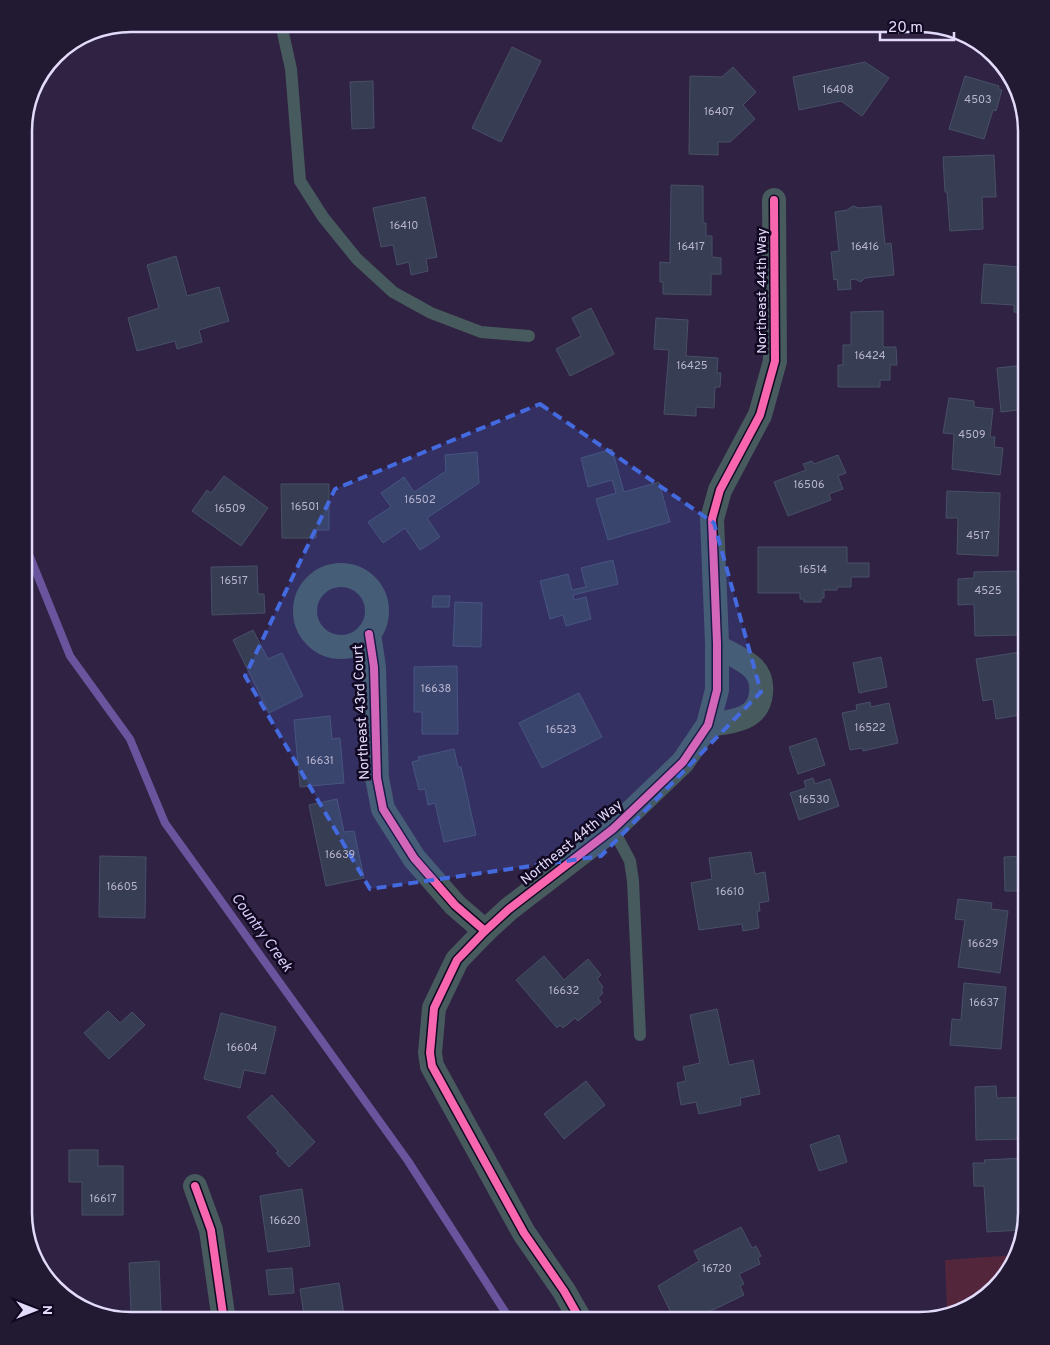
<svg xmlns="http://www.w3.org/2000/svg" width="1050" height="1345" font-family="Overpass,sans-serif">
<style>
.green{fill:#53263c}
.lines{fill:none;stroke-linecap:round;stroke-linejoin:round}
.stream{stroke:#6b549e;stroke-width:8}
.building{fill:#373d52;stroke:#475067}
.lane{stroke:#475a5d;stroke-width:12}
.street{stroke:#475a5d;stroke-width:24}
.cycleway-casing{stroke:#110822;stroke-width:11}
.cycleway{stroke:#f766af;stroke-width:8}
.marked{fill:#446adf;fill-opacity:0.2;stroke:#446adf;stroke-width:4;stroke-dasharray:10 6;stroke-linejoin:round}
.labels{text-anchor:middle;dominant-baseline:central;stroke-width:5;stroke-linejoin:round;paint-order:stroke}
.number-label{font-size:11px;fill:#b7b4d0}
.street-label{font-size:14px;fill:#e2dbfa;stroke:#110822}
.water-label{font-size:15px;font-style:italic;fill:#d6cbf6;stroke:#110822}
.rim{fill:none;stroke:#e2dbfa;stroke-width:2.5}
</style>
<rect width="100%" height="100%" fill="#302243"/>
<path class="green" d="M1015,1255L1012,1267L978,1303L947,1313L945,1260Z"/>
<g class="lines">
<path class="stream" d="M24,542L70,656L130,739L165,823L408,1161L511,1321"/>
</g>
<g class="building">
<path d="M512,47L541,61L501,142L472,128Z"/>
<path d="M865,62L889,78L862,116L841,101L799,110L793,77Z"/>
<path d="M733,67L756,92L743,105L755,119L730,142H718V155L689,154L690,76L722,77Z"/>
<path d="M965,76L999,86L998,89L1002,90L996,111L993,110L984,139L949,129Z"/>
<path d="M373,81L374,128L352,129L350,82Z"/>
<path d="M994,155L996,197H982L983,229L950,231L947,192H945L943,157Z"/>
<path d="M671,185L703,186V223H706V236H712V257L721,258V274H711V295L663,294V282H660V262L670,263Z"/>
<path d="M425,197L437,257L426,259L428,271L411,275L409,262L397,265L393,245L381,247L373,208Z"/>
<path d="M853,206L859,208L881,206L885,244L891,243L894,275L865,278L861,282L855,279L850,280L851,289L838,290L837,279L834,280L831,252L839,251L835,212L847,210Z"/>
<path d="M1021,233H1026V313L1014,312V305L981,303L984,264L1019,267Z"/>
<path d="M176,256L187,296L219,287L229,321L199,330L202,342L177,349L175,341L137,351L128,318L159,308L147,265Z"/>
<path d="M591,308L614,354L570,376L556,349L581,336L572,318Z"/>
<path d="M883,311V347H896L897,365H890V380H880V387H838V365H843V345H851V312Z"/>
<path d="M656,318L688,320L686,356L718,358L717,373H721L720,387H715L714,408L696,407V416L664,414L669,350L654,349Z"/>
<path d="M1026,365V409L1001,412L997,368Z"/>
<path d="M949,398L974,401V407L993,409L990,437H995L994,447L1003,448L1000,475L952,469L954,434L943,433Z"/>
<path d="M612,449L624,492L659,482L670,522L608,540L596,499L616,493L612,480L588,487L581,458Z"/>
<path d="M477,452L479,483L427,518L440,537L420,550L405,528L383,543L368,522L391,507L381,493L404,477L414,492L446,471L445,455Z"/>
<path d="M838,455L846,473L838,476L843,489L829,494L831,500L788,516L774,482L806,470L803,464L812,461L814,464Z"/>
<path d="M224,476L268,508L241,546L192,511L207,490L211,493Z"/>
<path d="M281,484H329V530H316V538H282Z"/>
<path d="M947,491L1000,493L998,556L957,554L958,518H946Z"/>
<path d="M758,547H847V563H869V577H851V587H837V590H824V598H821V602H804V599H800V593H758Z"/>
<path d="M613,560L618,584L573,595L574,600L586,597L591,619L566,626L563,615L550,619L540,581L568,574L572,590L586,587L581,568Z"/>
<path d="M257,566L258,594H264L265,613L212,615L211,567Z"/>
<path d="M1017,571L1019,635L975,636L974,604L958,605V579L974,578V572Z"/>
<path d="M433,596H450L449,607H432Z"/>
<path d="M455,602L482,603L481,647L453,646Z"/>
<path d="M253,630L268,659L282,653L303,696L269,713L233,640Z"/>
<path d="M1026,651V714L996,719L993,699L983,701L976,659Z"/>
<path d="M881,657L887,687L859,693L853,663Z"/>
<path d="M457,666L458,734H422V712H414V667Z"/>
<path d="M579,693L602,737L542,768L519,723Z"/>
<path d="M870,702L871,707L889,703L898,743L863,751L862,748L850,750L842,713L857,710L856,705Z"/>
<path d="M330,716L332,739L340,738L344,783L300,787L294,720Z"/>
<path d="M816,738L825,765L798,774L789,747Z"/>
<path d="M454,749L458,767H461L476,835L444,842L435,803L428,805L425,789L419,790L412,762L419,760L418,757Z"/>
<path d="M813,778L815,784L830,779L839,806L799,820L790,793L806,788L804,781Z"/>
<path d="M337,799L344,832L354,831L364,878L326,886L309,805Z"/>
<path d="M751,852L755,874L765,872L769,901L759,903L760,911H757L759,928L743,931L742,924L699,930L691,883L712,879L709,858Z"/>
<path d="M100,856L146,857L145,918L99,917Z"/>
<path d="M1026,856V891H1005L1004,857Z"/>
<path d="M24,870H26L25,923H24Z"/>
<path d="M958,899L992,903L991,909L1008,911L1000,973L958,967L965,920L955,919Z"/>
<path d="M544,956L564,980L588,959L601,975L597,979L603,987L601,990L603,993L598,998L601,1002L578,1021L575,1018L563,1028L560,1025L557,1028L516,980Z"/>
<path d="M964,983L1006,987L1001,1049L950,1045L952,1019L961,1020Z"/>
<path d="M717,1009L729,1065L753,1060L760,1094L740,1098L741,1105L699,1114L696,1102L681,1105L677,1083L686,1081L683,1067L700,1063L690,1015Z"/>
<path d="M108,1011L120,1023L132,1012L145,1025L109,1059L84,1033Z"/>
<path d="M221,1013L276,1027L265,1074L244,1070L240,1088L204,1079Z"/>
<path d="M586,1081L605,1105L564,1139L544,1114Z"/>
<path d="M996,1086L997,1098L1026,1097V1139L976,1140L975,1087Z"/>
<path d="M272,1095L315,1142L289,1167L276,1153L278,1151L247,1117Z"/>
<path d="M24,1098L29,1145L24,1146Z"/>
<path d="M839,1135L847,1162L819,1171L810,1145Z"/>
<path d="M69,1150H98V1166H123V1215H82V1182H69Z"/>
<path d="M1024,1158L1026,1214L1022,1230L987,1232L984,1186H974L973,1163H985L984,1160Z"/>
<path d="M302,1189L310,1246L268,1252L260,1196Z"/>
<path d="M26,1223H31L32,1240Z"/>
<path d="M741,1227L752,1248L756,1246L761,1256L758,1258L760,1264L739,1274L744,1284L740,1286L744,1295L694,1319L692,1316L682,1321H675L658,1286L699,1261L694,1251Z"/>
<path d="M159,1261L161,1311H152V1319H154L155,1321L126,1320H136V1312H131L129,1263Z"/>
<path d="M292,1268L294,1293L269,1295L266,1270Z"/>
<path d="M339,1283L345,1321H305L300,1289Z"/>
</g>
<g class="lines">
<g class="lane">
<path d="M281,24L291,69L300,181L323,217L357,259L393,292L431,313L481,332L529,336"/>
<path d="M613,829L630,861L633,881L640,1035"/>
</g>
<g class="street">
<circle cx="341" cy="611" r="36"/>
<path d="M369,634L374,667L377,778L383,809L414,858L455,905L485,931"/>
<path d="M708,725C729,722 759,721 761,693C762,684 760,675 753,668C744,659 728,653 717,646"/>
<path d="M195,1186L211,1230L224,1321"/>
<path d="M581,1321L564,1291L524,1233L432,1066L430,1053L434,1008L457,960L485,931L509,909L613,829L683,762L708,725L717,690V643L712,519L720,490L760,415L775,361L774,200"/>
</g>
<g class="cycleway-casing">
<g id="cycleway">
<path d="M369,634L374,667L377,778L383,809L414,858L455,905L485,931"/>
<path d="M195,1186L211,1230L224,1321"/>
<path d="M581,1321L564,1291L524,1233L432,1066L430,1053L434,1008L457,960L485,931L509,909L613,829L683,762L708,725L717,690V643L712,519L720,490L760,415L775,361L774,200"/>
</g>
</g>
<use href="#cycleway" class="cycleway"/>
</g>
<path class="marked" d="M540,404L714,523L761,692L601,856L370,889L245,676L335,489Z"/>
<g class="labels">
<g class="number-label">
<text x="838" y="90">16408</text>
<text x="978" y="100">4503</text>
<text x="719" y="112">16407</text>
<text x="404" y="226">16410</text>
<text x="691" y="247">16417</text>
<text x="865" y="247">16416</text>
<text x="870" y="356">16424</text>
<text x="692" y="366">16425</text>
<text x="972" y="435">4509</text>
<text x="809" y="485">16506</text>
<text x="420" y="500">16502</text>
<text x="305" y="507">16501</text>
<text x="230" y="509">16509</text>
<text x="978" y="536">4517</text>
<text x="813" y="570">16514</text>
<text x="234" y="581">16517</text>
<text x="988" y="591">4525</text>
<text x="436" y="689">16638</text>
<text x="870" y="728">16522</text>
<text x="561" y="730">16523</text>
<text x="320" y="761">16631</text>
<text x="814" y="800">16530</text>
<text x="340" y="855">16639</text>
<text x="122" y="887">16605</text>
<text x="730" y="892">16610</text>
<text x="983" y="944">16629</text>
<text x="564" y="991">16632</text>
<text x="984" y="1003">16637</text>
<text x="242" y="1048">16604</text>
<text x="103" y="1199">16617</text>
<text x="285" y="1221">16620</text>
<text x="717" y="1269">16720</text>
</g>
<g class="street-label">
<text transform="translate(762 291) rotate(-90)">Northeast 44th Way</text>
<text transform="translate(362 712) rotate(-93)">Northeast 43rd Court</text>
<text transform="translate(572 843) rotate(-39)">Northeast 44th Way</text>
</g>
<g class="water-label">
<text transform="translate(261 933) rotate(54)">Country Creek</text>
</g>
</g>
<path d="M0 0H1050V1345H0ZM131 32H919A99 99 0 0 1 1018 131V1213A99 99 0 0 1 919 1312H131A99 99 0 0 1 32 1213V131A99 99 0 0 1 131 32Z" fill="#221933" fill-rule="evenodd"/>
<path class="rim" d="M131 32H919A99 99 0 0 1 1018 131V1213A99 99 0 0 1 919 1312H131A99 99 0 0 1 32 1213V131A99 99 0 0 1 131 32Z"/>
<g transform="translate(35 1310) rotate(90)" stroke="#110822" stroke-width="4" paint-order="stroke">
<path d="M0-4L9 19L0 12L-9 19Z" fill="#e2dbfa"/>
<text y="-8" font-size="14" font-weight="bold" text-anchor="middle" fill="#e2dbfa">N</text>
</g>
<path d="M880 32v8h74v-8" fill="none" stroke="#e2dbfa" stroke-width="2.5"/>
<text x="888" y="32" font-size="15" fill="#e2dbfa" stroke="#110822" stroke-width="4" paint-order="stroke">20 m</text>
</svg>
